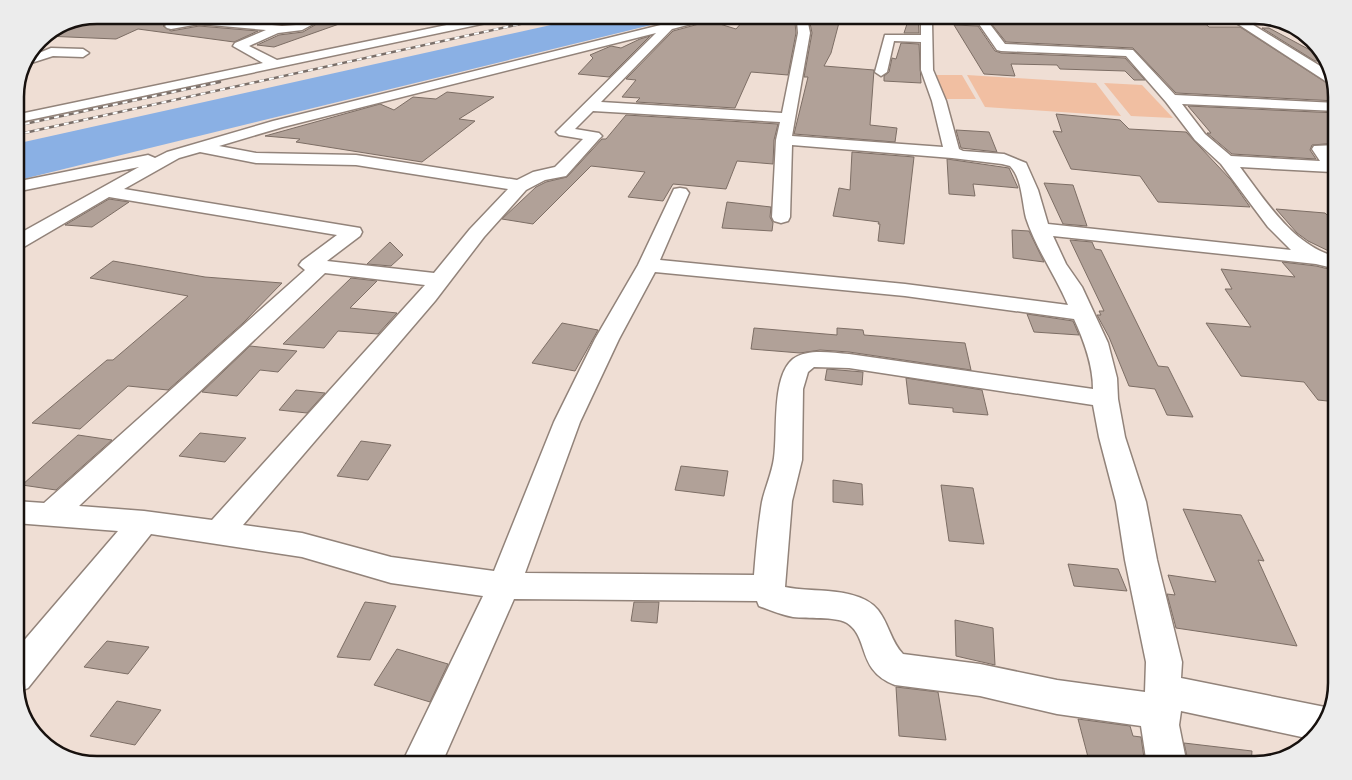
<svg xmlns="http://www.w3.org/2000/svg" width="1352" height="780" font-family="Raleway,sans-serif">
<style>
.green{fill:#f1bfa2}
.water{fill:#8ab0e4}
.building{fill:#b1a198;stroke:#7d6e65}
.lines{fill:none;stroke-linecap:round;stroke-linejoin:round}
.pedestrian-casing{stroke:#92837a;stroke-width:2}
.minor-casing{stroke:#92837a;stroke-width:3}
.pedestrian{fill:#fff;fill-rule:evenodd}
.minor{fill:#fff;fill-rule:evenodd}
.rail-casing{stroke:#7a6f69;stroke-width:2.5}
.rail{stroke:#fff;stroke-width:2;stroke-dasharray:5;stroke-linecap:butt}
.rim{fill:none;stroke:#17110e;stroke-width:2.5}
</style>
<rect width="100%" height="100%" fill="#efded4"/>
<g class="green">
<path d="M935,75H962L976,99H944Z"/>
<path d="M967,75L1096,83L1121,116L985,107Z"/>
<path d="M1104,83L1142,85L1173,118L1131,116Z"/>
</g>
<path class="water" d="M596,15H692L15,181V144Z"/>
<g class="building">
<path d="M113,15H312L296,23L282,24L199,16L167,22L163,26L171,31L199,26L258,31L234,42L138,29L116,39L45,36L92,17L107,18Z"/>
<path d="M332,15H355L356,18L274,47L257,45L279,35L303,32Z"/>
<path d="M806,15H841L831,53L824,66L874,70L870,125L897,128L895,142L794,134L808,77H804L812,33L809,18Z"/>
<path d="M910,15H918L919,33H904Z"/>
<path d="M952,15H993V19L998,21L1050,22H1113L1109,18L1138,19L1132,15H1196L1209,27H1240L1336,89L1337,101L1176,93L1133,48L1006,42L986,17Z"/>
<path d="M744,20L795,23L796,33L788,75L751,72L735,108L636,102L640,98L622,97L636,80L626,79L673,31L710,21L736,29Z"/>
<path d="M954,25L978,26L995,51L1001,53L1125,58L1145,80H1134L1125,71L1060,69L1057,65L1011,64L1015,76L984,74Z"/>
<path d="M1262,28H1269L1325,58L1327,61H1315Z"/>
<path d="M650,36L609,77L578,74L593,58L590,55L611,46L621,48L640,39Z"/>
<path d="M901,43L919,44L921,83L884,81V76L889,72L892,58L896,59Z"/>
<path d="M447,92L494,97L459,119L475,121L422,162L296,142L300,139L265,136L380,104L394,110L413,97L436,99Z"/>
<path d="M1188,106L1337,113V143L1312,145L1310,150L1316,159L1232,154L1207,133H1211Z"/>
<path d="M1056,114L1120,120L1129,129L1186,132L1231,180L1250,207L1158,202L1140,176L1071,169L1053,131L1062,132Z"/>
<path d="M626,115L778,124L774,140L773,164L737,161L726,189L673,184L663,201L628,197L645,172L591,166L533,224L502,219L536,187L546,182L567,177L602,139H606Z"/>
<path d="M956,130L989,132L997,152L961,148Z"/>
<path d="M852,152L914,157L904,244L878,241L880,224H878L879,222L833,216L839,188L850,190Z"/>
<path d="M947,159L1009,168L1018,188L973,184L975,196L949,194Z"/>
<path d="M1044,183L1073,185L1087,226L1063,224Z"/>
<path d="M109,199L129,202L92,227L65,225Z"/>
<path d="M727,202L771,207L770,217L773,223L772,231L722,228Z"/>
<path d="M1276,209L1325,213L1337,224V255L1308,241L1297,233Z"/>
<path d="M1012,230L1029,231L1044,262L1013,258Z"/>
<path d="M1070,240L1092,242L1095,249L1101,250L1158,366L1168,367L1193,417L1167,415L1155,389L1129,386L1109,337L1097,315H1101L1099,311H1104Z"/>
<path d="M390,242L403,255L391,266L367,264Z"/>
<path d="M113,261L205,277L282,283L243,323L168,390L128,386L80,429L32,423L107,360H113L188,296L90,278Z"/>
<path d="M1282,262L1316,266L1337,271V402L1318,400L1304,382L1241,376L1206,323L1251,327L1225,289H1232L1221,269L1295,277Z"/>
<path d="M351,278L377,281L350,308L397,313L378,334L338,331L324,348L283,344Z"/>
<path d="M1027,314L1073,321L1079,335L1034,332Z"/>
<path d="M562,323L598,330L575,371L532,363Z"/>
<path d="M754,328L837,335V328L863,330L864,335L965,343L971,370L849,352L820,350L800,353L751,349Z"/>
<path d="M250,346L297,351L278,372L260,370L237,396L202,392Z"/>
<path d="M827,369L863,372L862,385L825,380Z"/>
<path d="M906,378L982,390L988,415L953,412V408L909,404Z"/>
<path d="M296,390L325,393L307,413L279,410Z"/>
<path d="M200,433L246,438L225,462L179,456Z"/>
<path d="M78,435L112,440L56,490L22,485Z"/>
<path d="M361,441L391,445L368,480L337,476Z"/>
<path d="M681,466L728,471L724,496L675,490Z"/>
<path d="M833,480L862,484L863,505L833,502Z"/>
<path d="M941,485L973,488L984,544L949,541Z"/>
<path d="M1183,509L1241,515L1264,561L1258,560L1297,646L1176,628L1167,594L1175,595L1168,575L1216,582Z"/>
<path d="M1068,564L1118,569L1127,591L1074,586Z"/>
<path d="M365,602L396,606L370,660L337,657Z"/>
<path d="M634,602H659L657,623L631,621Z"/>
<path d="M955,620L993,628L995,665L956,656Z"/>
<path d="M107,641L149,647L128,674L84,667Z"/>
<path d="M397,649L448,664L430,702L374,685Z"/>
<path d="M896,687L938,692L946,740L899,736Z"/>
<path d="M117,701L161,710L135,745L90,736Z"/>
<path d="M1078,719L1130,726L1133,736L1141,737L1145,765L1088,757Z"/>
<path d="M1184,743L1252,751L1251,765H1189Z"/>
</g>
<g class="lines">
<g class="pedestrian-casing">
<path id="pedestrian" d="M996,15H1052L1054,18L1050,20L998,19L994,17Z"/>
</g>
<g class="minor-casing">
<g id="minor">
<path d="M316,15H330L302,30L278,33L249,46L277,60L495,15H515L510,18L15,123V115L263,63L233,46L235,43L266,30L199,24L171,29L167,28L165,26L167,24L199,18L282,26L296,25Z"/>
<path d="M701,15H719L718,17L672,29L601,102L782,113L798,33L797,21L776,18L771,15H803L807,18L810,33L792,136L943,147L932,101L921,70V42L894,41L887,72L881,76L875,72L885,35H921V15L986,19L1005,44L1133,50L1175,95L1337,103V111L1182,104L1205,134L1231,156L1320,161L1312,149L1314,146L1337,145V155L1332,154L1337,162V171L1332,172L1240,167C1265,200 1293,246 1337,257V269L1316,264L1053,236L1066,264L1082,287L1108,343L1117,378L1118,399L1125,437L1146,502L1157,560L1182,662L1181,678L1330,708L1326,724L1311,739L1181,711L1179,725L1187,765H1147L1141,726L1057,714L980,696L895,685C856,670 870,638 847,623C835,616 807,619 793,617C781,615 770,610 759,606L757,601L514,599L441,765H401L483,596L391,583L302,557L151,534L28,688L17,693L15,651L118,531L15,523V501L44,503L305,270L299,265L302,261L337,235L109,197L22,248L15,250V236L139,167L15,192V182L148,155L155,158L167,152L273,121ZM932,22L979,24L997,50L1001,51L1126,56L1166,102L1195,140L1221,164L1268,227L1291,250L1048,224L1038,190L1026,163L1004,154L963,151L959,149L946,101L933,70ZM656,33L556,132L559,135L583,139L555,167L533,172L517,180L356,155L256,153L219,146L283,127ZM593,111L780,122L776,140L772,217L774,221L781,223L788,221L790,217L792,145L952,158L1002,164L1010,166C1022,178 1022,202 1026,218C1036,249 1056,276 1068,305L905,284L660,260L689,193L686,189L680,188L674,189L638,265L595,339L554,422L494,571L391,557L302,533L243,525L435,301L484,237L526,190L545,180L566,176L599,139L602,136L599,133L575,129ZM200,152L256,163L356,165L508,189L470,229L434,273L327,261L360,236L362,232L360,228L124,189L179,158ZM655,272L905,296L1074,319C1084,341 1093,365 1093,389L849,354C832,353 808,348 793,359C771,377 778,432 774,458C772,473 765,488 762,502C758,526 756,550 754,575L525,573L580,422L619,339ZM325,273L425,285L212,520L144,511L79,506ZM814,367L849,368L1093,405L1099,437L1116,502L1125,560L1146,662L1145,692L1057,680L980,664L903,654C891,642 889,624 878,610C859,586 812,593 785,587L792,501L802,460L803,389L808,372Z"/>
<path d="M1224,15H1237L1330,72L1334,83L1327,82Z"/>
<path d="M51,48L83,49L89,53L83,57L53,56L28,64L32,56Z"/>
</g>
</g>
<use href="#pedestrian" class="pedestrian"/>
<use href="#minor" class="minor"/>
<g class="rail-casing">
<g id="rail">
<path d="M15,126L220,82"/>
<path d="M15,135L561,15"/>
</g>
</g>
<use href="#rail" class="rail"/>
</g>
<path d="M0 0H1352V780H0ZM97 24H1255A73 73 0 0 1 1328 97V683A73 73 0 0 1 1255 756H97A73 73 0 0 1 24 683V97A73 73 0 0 1 97 24Z" fill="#ececec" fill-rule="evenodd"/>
<path class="rim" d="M97 24H1255A73 73 0 0 1 1328 97V683A73 73 0 0 1 1255 756H97A73 73 0 0 1 24 683V97A73 73 0 0 1 97 24Z"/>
</svg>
